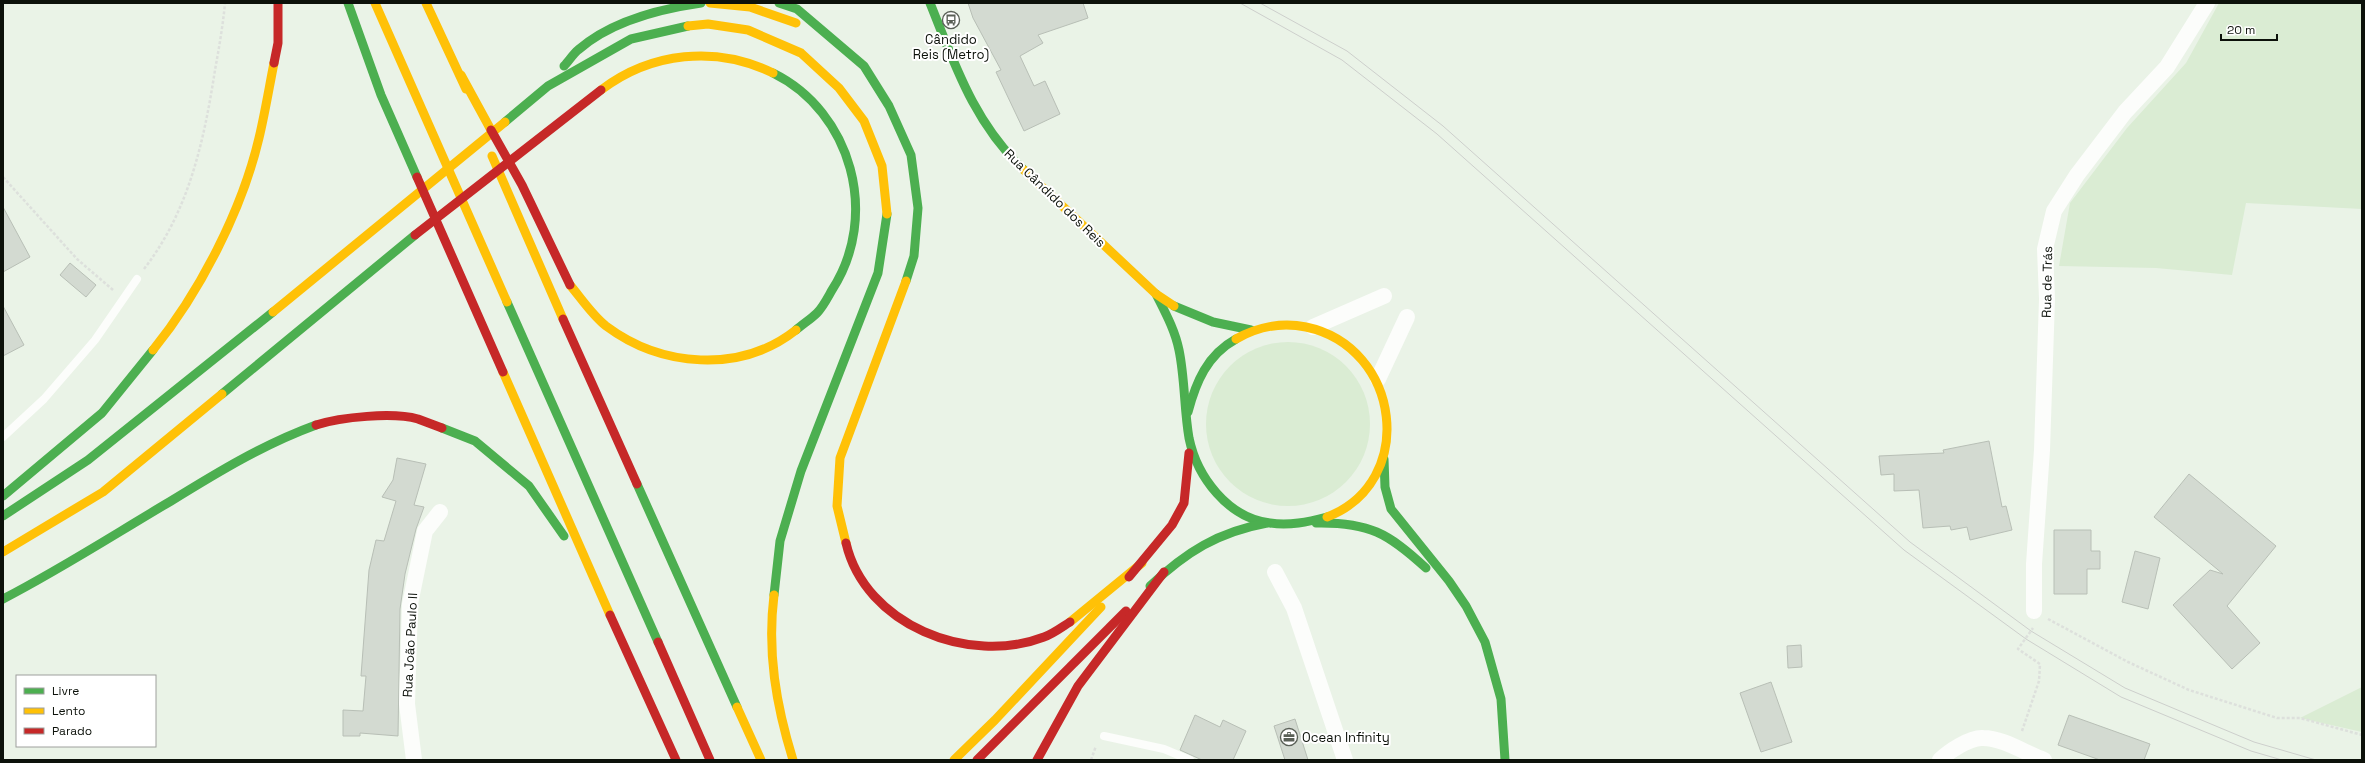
<svg xmlns="http://www.w3.org/2000/svg" width="2365" height="763" font-family="'Space Grotesk',sans-serif">
<style>
.green{fill:#daecd3}
.building{fill:#d3dad1;stroke:#b8bfb6}
.lines{fill:none;stroke-linecap:round;stroke-linejoin:round}
.path{stroke:#dde0dc;stroke-width:2.5;stroke-dasharray:3 2;stroke-linecap:butt}
.lane{stroke:#fcfdfb;stroke-width:8}
.street{stroke:#fcfdfb;stroke-width:16}
.fast{stroke:#4caf50;stroke-width:9}
.slow{stroke:#ffc107;stroke-width:9}
.jam{stroke:#c62828;stroke-width:9}
.tram{stroke:#cdcfcc;stroke-width:1}
.labels{text-anchor:middle;dominant-baseline:central;stroke-width:4;stroke-linejoin:round;paint-order:stroke}
.poi-label{font-size:13px;fill:#0c110a;stroke:#fff}
.street-label{font-size:13px;fill:#0c110a;stroke:#fff}
</style>
<rect width="100%" height="100%" fill="#eaf3e7"/>
<g class="green">
<path d="M2219,3H2362V209L2246,203L2232,275L2156,268L2059,266L2070,203L2127,128L2186,63Z"/>
<circle cx="1288" cy="424" r="82"/>
<path d="M2362,687V732L2300,718Z"/>
</g>
<g class="building">
<path d="M968,3H1083L1088,18L1038,35L1043,43L1020,56L1034,86L1045,81L1060,114L1024,131L996,72L1001,70L973,18Z"/>
<path d="M3,207L30,257L3,272Z"/>
<path d="M70,263L96,285L86,297L60,275Z"/>
<path d="M3,306L24,345L3,356Z"/>
<path d="M1989,441L2002,507L2006,506L2012,530L1970,540L1967,527L1951,530L1950,526L1923,528L1919,490L1894,491V474L1881,475L1879,456L1944,453L1943,450Z"/>
<path d="M397,458L426,464L414,505L424,507L416,529L405,574L400,609L398,736L360,733V736H343V710L363,711L366,676H361L369,570L376,540L384,541L396,501L382,497L393,480Z"/>
<path d="M2189,474L2276,546L2227,606L2260,643L2232,669L2173,605L2210,570L2223,574L2154,517Z"/>
<path d="M2054,530H2091V551H2100V569H2087V594H2054Z"/>
<path d="M2135,551L2160,558L2148,609L2122,602Z"/>
<path d="M1801,645L1802,667L1788,668L1787,646Z"/>
<path d="M1771,682L1792,742L1761,752L1740,693Z"/>
<path d="M1195,715L1220,727L1223,720L1246,731L1233,760H1202L1180,750Z"/>
<path d="M2069,715L2150,744L2144,760H2100L2058,745Z"/>
<path d="M1295,719L1308,760H1285L1274,726Z"/>
</g>
<g class="lines">
<g class="path">
<path d="M3,177L77,259L113,290"/>
<path d="M144,269C189,211 204,141 215,70C219,48 223,25 225,3"/>
<path d="M2048,619L2128,662L2189,690L2277,718H2300L2362,735"/>
<path d="M2022,731L2039,681L2040,664L2018,649L2033,628"/>
<path d="M1091,760L1096,746"/>
</g>
<g class="lane">
<path d="M3,437L44,399L95,340L137,279"/>
<path d="M1104,736L1164,749L1190,760"/>
</g>
<g class="street">
<path d="M1313,327L1384,296"/>
<path d="M1378,379L1407,317"/>
<path d="M1275,572L1294,608L1345,760"/>
<path d="M2034,611V564L2042,450L2047,299L2045,249L2054,211L2077,175L2125,112L2167,67L2207,3"/>
<path d="M414,760L407,704L410,604L425,531L440,512"/>
<path d="M1940,760C1948,752 1970,737 1983,738C2003,738 2025,753 2044,760"/>
</g>
<g class="fast">
<path d="M348,3L381,95L417,177"/>
<path d="M779,3L797,9L864,66L889,106L911,155L918,208L914,256L906,281"/>
<path d="M930,3C955,65 974,123 1024,170"/>
<path d="M564,66C569,61 573,54 578,50C611,21 659,9 701,3"/>
<path d="M773,73C852,112 880,216 832,290C828,297 823,307 817,313C811,319 803,324 796,330"/>
<path d="M505,122L548,86L631,39L688,26"/>
<path d="M1156,294C1165,312 1175,330 1179,350C1185,379 1184,409 1189,438C1197,477 1228,518 1270,523C1289,526 1308,522 1327,517"/>
<path d="M507,302L658,642"/>
<path d="M1174,306L1213,322L1251,330"/>
<path d="M222,394L415,235"/>
<path d="M1188,412C1196,382 1207,355 1236,339"/>
<path d="M442,428L475,441L529,486L564,536"/>
<path d="M1384,459L1385,487L1391,509L1449,581L1466,606L1485,642L1501,699L1505,760"/>
<path d="M637,484L737,707"/>
<path d="M3,496L102,413L153,350"/>
<path d="M3,516L88,460L273,312"/>
<path d="M1316,523C1369,522 1388,533 1426,568"/>
<path d="M1150,586C1186,552 1218,532 1267,523"/>
<path d="M774,595L780,541L801,471L878,273L887,214"/>
<path d="M3,599C61,569 115,534 171,501C218,472 264,444 316,425"/>
</g>
<g class="slow">
<path d="M375,3L507,302"/>
<path d="M426,3L466,89"/>
<path d="M710,3L750,7L796,23"/>
<path d="M688,26L708,24L748,30L801,53L839,88L864,121L882,166L887,214"/>
<path d="M461,75L491,130"/>
<path d="M601,90C651,52 716,45 773,73"/>
<path d="M492,156L563,319"/>
<path d="M1024,170L1156,294L1174,306"/>
<path d="M570,285C581,298 592,315 606,326C661,367 740,374 796,330"/>
<path d="M273,312L505,122"/>
<path d="M1236,339C1257,327 1282,322 1306,327C1401,347 1418,482 1327,517"/>
<path d="M153,350C200,292 242,210 259,138C265,113 269,88 274,63"/>
<path d="M503,372L610,615"/>
<path d="M846,543L837,506L840,458L906,281"/>
<path d="M3,552L103,492L222,394"/>
<path d="M774,595C767,652 776,705 793,760"/>
<path d="M1070,622L1142,563"/>
<path d="M737,707L761,760"/>
<path d="M954,760L995,720L1101,607"/>
</g>
<g class="jam">
<path d="M274,63L278,43V3"/>
<path d="M491,130L522,185L570,285"/>
<path d="M417,177L503,372"/>
<path d="M415,235L601,90"/>
<path d="M563,319L637,484"/>
<path d="M316,425C341,417 393,412 418,419C426,422 434,425 442,428"/>
<path d="M846,543C865,625 969,666 1044,637C1053,634 1062,627 1070,622"/>
<path d="M1129,577L1172,525L1184,503L1189,453"/>
<path d="M610,615L676,760"/>
<path d="M658,642L710,760"/>
<path d="M977,760L1126,611"/>
<path d="M1037,760L1078,686L1164,572"/>
</g>
<g class="tram">
<path d="M1240,3L1342,60L1437,134L1904,550L2026,639L2121,697L2251,751L2282,760"/>
<path d="M1260,3L1347,51L1443,126L1910,542L2031,631L2125,688L2254,742L2316,760"/>
</g>
</g>
<defs>
<g id="bus-ring" transform="scale(0.9)"><circle r="9.5" fill="#fff" stroke="#5a6057" stroke-width="1.5"/><path d="M-5-6H5V4H4V6H2V4H-2V6H-4V4H-5ZM-3.5-4V0h7V-4ZM-3.5 1.2v1.5H-2V1.2ZM2 1.2v1.5H3.5V1.2Z" fill="#5a6057"/></g>
<g id="office-ring" transform="scale(0.9)"><circle r="9.5" fill="#fff" stroke="#5a6057" stroke-width="1.5"/><path d="M-6-3h4V-5.5h4V-3h4V5H-6ZM-1-4.5V-3h2v-1.5ZM-6 0V1H6V0Z" fill="#5a6057"/></g>
</defs>
<g fill-rule="evenodd">
<use href="#bus-ring" x="951" y="20"/>
<use href="#office-ring" x="1289" y="737"/>
</g>
<g class="labels">
<g class="poi-label">
<text x="951" y="39">Cândido<tspan x="951" dy="15">Reis (Metro)</tspan></text>
<text x="1302" y="737" text-anchor="start">Ocean Infinity</text>
</g>
<g class="street-label">
<text transform="translate(1055 198) rotate(44)">Rua Cândido dos Reis</text>
<text transform="translate(2047 282) rotate(-89)">Rua de Trás</text>
<text transform="translate(410 645) rotate(-87)">Rua João Paulo II</text>
</g>
</g>
<rect width="2365" height="763" fill="none" stroke="#0c110a" stroke-width="8"/>
<rect x="16" y="675" width="140" height="72" fill="#ffffff" stroke="#9ea09d"/>
<rect x="24" y="688" width="20" height="6" fill="#4caf50" stroke="#9ea09d"/>
<text x="52" y="695" font-size="12" fill="#0c110a">Livre</text>
<rect x="24" y="708" width="20" height="6" fill="#ffc107" stroke="#9ea09d"/>
<text x="52" y="715" font-size="12" fill="#0c110a">Lento</text>
<rect x="24" y="728" width="20" height="6" fill="#c62828" stroke="#9ea09d"/>
<text x="52" y="735" font-size="12" fill="#0c110a">Parado</text>
<path d="M2221 34v6h56v-6" fill="none" stroke="#0c110a" stroke-width="2"/>
<text x="2227" y="34" font-size="12" fill="#0c110a" stroke="#ffffff" stroke-width="3" paint-order="stroke">20 m</text>
</svg>
